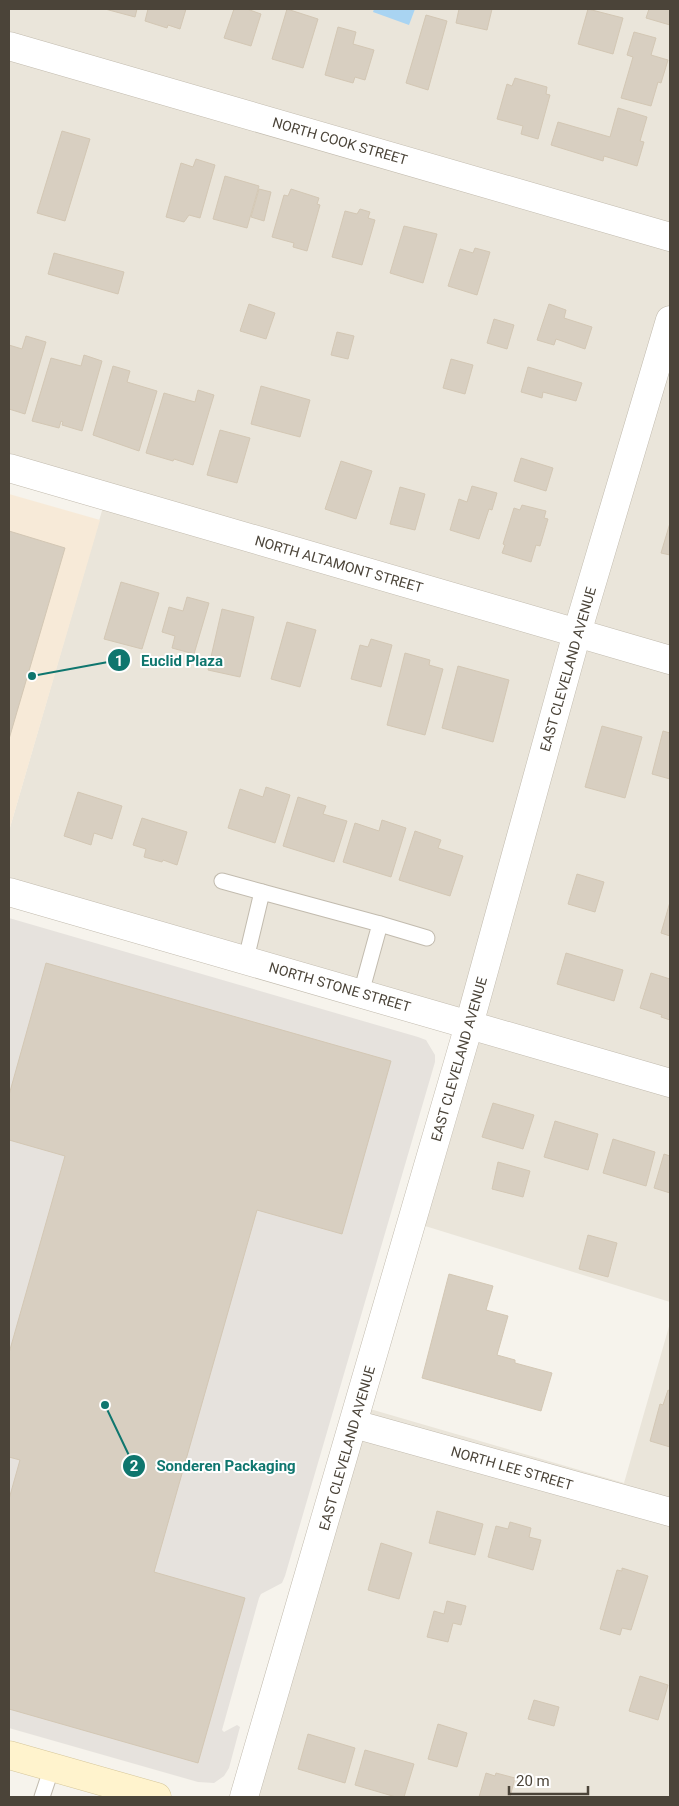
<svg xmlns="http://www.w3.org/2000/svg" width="679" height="1806" font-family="Roboto,sans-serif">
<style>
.residential{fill:#eae5da}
.commercial{fill:#f7ead8}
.industrial{fill:#e6e2dd}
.water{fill:#a9d4f2}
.building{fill:#d8cfc1;stroke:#d3c7b4}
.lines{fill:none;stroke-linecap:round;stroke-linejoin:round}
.lane-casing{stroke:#c2bbae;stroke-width:17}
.street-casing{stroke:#c2bbae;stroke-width:29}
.secondary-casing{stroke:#d6c79b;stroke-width:29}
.lane{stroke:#fff;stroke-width:15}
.street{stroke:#fff;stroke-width:28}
.secondary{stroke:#fff3cd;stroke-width:28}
.labels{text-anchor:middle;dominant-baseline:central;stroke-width:4;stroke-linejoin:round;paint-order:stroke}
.street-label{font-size:14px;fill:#4b4439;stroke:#fff}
.leader{fill:none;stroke:#0f766e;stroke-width:2}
.callout-dot{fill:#0f766e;stroke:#fff;stroke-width:2}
.mark-label{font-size:15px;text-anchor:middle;font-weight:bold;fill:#fff}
.callout-label{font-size:15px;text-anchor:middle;font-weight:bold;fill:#0f766e;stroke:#fff;stroke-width:4;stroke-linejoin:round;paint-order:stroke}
</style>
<rect width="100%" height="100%" fill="#f6f3ec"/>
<g class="residential">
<path d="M9,9H670V1302L425,1226L472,1067L452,1008L9,881V831L108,490L9,460Z"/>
<path d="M670,1323V1797H258L370,1409L624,1483Z"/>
</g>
<path class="commercial" d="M9,494L100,520L9,831Z"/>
<path class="industrial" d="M9,918L418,1037L426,1040L435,1055V1062L285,1576L282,1583L261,1594L259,1598L222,1730L224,1732L237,1725L240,1727L229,1768L224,1776L214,1783L198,1782L9,1728Z"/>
<path class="water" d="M374,9H415L409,25L373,12Z"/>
<g class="building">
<path d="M105,9H137L135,17Z"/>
<path d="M148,9H186L180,29L168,25L167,28L145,21Z"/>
<path d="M234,9H247L261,14L251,46L224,38Z"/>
<path d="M287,9L318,19L303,68L272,59Z"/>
<path d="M459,9H492L487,30L456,23Z"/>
<path d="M588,9L623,18L613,54L578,44Z"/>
<path d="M649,9H670V25L646,18Z"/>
<path d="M426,15L447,21L428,90L406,83Z"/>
<path d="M338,27L356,32L353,44L374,50L365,80L355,77L353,83L325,75Z"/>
<path d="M634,32L656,38L651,55L668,60L661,83L658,82L651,106L621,98L633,57L627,55Z"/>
<path d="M515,78L547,87L546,94L550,95L538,139L521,134L523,126L497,119L507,84L512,86Z"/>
<path d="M618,108L647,117L640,141L644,142L637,166L604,156L603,161L551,145L558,122L610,137Z"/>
<path d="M62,131L90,139L65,221L37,213Z"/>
<path d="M196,159L215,165L200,218L189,215L184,222L166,217L181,163L193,167Z"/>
<path d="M225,176L259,186L247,228L213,219Z"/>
<path d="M259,189L271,192L264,221L251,217Z"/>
<path d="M291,189L319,198L317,204L320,205L307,251L293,247L294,243L272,237L284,195L288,196Z"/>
<path d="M360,209L370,212L368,218L375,220L362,265L332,257L345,211L357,214Z"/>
<path d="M404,226L437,234L423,283L390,273Z"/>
<path d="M475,248L490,252L477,295L448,286L460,249L473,253Z"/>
<path d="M54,253L124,272L118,294L48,274Z"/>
<path d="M249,304L275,313L266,339L240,331Z"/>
<path d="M549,304L566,310L564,318L592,327L585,349L556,339L554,345L537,340Z"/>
<path d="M494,319L514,325L507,349L487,343Z"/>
<path d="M337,332L354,336L348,359L331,355Z"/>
<path d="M26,336L46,342L25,414L9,409V345L22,349Z"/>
<path d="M84,355L102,361L82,431L62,425L63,422L61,421L59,428L32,421L51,358L81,366Z"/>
<path d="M451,359L473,365L465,394L443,388Z"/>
<path d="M113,366L130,371L127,382L157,391L139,451L93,435Z"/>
<path d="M528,367L582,383L576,401L543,392L542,398L521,392Z"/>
<path d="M261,386L310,400L300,437L251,424Z"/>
<path d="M198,390L214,395L193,465L174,459L173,461L146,453L164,393L195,402Z"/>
<path d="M220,430L250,438L237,483L207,475Z"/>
<path d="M521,458L553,468L546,491L514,481Z"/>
<path d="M341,461L372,471L356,519L325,509Z"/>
<path d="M472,486L497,493L492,510L489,509L479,539L450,530L459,499L467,502Z"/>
<path d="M400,487L425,494L415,530L390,524Z"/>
<path d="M522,505L546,511L544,518L548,519L540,546L536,545L531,562L502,553L505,545L503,544L514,508L520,510Z"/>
<path d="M670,523V555L661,553Z"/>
<path d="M9,531L65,548L9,739Z"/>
<path d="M121,582L159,593L142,649L104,639Z"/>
<path d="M187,597L209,603L194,654L172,648L175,636L162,632L169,607L183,611Z"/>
<path d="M222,609L254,617L240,677L208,670Z"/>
<path d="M287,622L316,630L300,687L271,679Z"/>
<path d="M371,639L392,645L381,687L351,679L360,645L368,647Z"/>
<path d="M405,653L430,660L429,665L443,669L425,735L387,725Z"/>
<path d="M458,666L509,680L493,742L442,728Z"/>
<path d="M602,726L642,737L625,798L585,787Z"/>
<path d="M663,731L670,733V779L652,774Z"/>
<path d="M266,787L290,795L275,843L228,828L240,789L263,797Z"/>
<path d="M78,792L122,806L112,839L94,833L91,845L64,836Z"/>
<path d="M298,797L326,806L323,814L347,821L334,862L283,846Z"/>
<path d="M142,818L187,832L177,865L163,860L162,862L144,857L146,849L133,845Z"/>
<path d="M382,820L406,828L391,877L343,862L355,823L379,831Z"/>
<path d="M415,831L441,840L438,848L463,856L450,896L399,880Z"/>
<path d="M577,874L604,882L595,912L568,904Z"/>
<path d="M670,902V936L661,933Z"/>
<path d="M566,953L623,970L614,1001L557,984Z"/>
<path d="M46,963L391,1061L342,1234L257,1210L154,1572L245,1598L198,1763L9,1709V1499L20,1460L9,1457V1353L65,1156L9,1140V1095Z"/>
<path d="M651,973L670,979V1020L661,1017L662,1015L640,1008Z"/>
<path d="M493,1103L534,1115L523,1149L482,1137Z"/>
<path d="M555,1121L598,1134L588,1170L544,1157Z"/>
<path d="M613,1139L655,1152L646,1186L603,1173Z"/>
<path d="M664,1154L670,1156V1193L654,1188Z"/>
<path d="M498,1162L530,1171L523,1197L492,1189Z"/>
<path d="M588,1235L617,1243L608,1277L579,1269Z"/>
<path d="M449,1274L493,1286L486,1310L508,1316L497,1355L515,1360V1363L552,1373L541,1411L422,1378Z"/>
<path d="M668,1390L670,1391V1447L650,1441L660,1404L663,1405Z"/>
<path d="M437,1511L483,1524L475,1555L429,1543Z"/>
<path d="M510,1522L531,1528L529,1537L541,1540L533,1570L488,1557L496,1526L508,1529Z"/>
<path d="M381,1543L412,1553L399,1599L368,1590Z"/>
<path d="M622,1568L648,1576L631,1630L622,1628L620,1635L600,1629L617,1570L622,1571Z"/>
<path d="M447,1601L466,1606L461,1625L453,1623L448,1642L427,1637L434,1611L444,1614Z"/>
<path d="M640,1676L668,1685L658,1720L629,1711Z"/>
<path d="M534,1700L559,1707L554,1726L528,1719Z"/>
<path d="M438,1724L467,1733L457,1767L428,1759Z"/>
<path d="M308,1734L355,1748L345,1783L298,1769Z"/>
<path d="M365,1750L414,1764L404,1797H396L355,1785Z"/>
<path d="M486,1773L495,1776L496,1773L515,1778L510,1797H479Z"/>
</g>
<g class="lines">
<g class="lane-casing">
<g id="lane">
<path d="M222,881L262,892"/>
<path d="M380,924L427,938"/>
<path d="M246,959L262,892L380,924L361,993"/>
<path d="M42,1797L52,1767"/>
</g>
</g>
<g class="street-casing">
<g id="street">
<path d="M9,46L670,237"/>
<path d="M9,468L670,660"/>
<path d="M9,892L670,1083"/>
<path d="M354,1424L670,1512"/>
<path d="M244,1797L469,1025L577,633L670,320"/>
</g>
</g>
<g class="secondary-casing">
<path id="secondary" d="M9,1755L157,1797"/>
</g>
<use href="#lane" class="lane"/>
<use href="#street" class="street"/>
<use href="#secondary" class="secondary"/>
</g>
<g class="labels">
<g class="street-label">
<text transform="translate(340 141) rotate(16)">NORTH COOK STREET</text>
<text transform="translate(339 564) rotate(16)">NORTH ALTAMONT STREET</text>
<text transform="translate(568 669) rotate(-74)">EAST CLEVELAND AVENUE</text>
<text transform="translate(340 987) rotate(16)">NORTH STONE STREET</text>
<text transform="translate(459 1059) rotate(-74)">EAST CLEVELAND AVENUE</text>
<text transform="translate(347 1448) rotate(-74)">EAST CLEVELAND AVENUE</text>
<text transform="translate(512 1468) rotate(16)">NORTH LEE STREET</text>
</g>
</g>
<path class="leader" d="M32 676L119 660M105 1405L134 1466"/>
<g class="callout-dot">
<circle cx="32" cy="676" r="5"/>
<circle cx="105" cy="1405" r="5"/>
<circle cx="119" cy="660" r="12"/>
<circle cx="134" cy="1466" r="12"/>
</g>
<g class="mark-label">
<text x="119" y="666">1</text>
<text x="134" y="1471">2</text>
</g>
<g class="callout-label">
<text x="182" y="666">Euclid Plaza</text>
<text x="226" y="1471">Sonderen Packaging</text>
</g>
<rect width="679" height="1806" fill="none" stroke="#4b4439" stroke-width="20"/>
<path d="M509 1786v8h79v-8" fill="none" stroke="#4b4439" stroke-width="2.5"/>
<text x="516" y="1786" font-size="15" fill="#4b4439" stroke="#ffffff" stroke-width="4" paint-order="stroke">20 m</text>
</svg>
